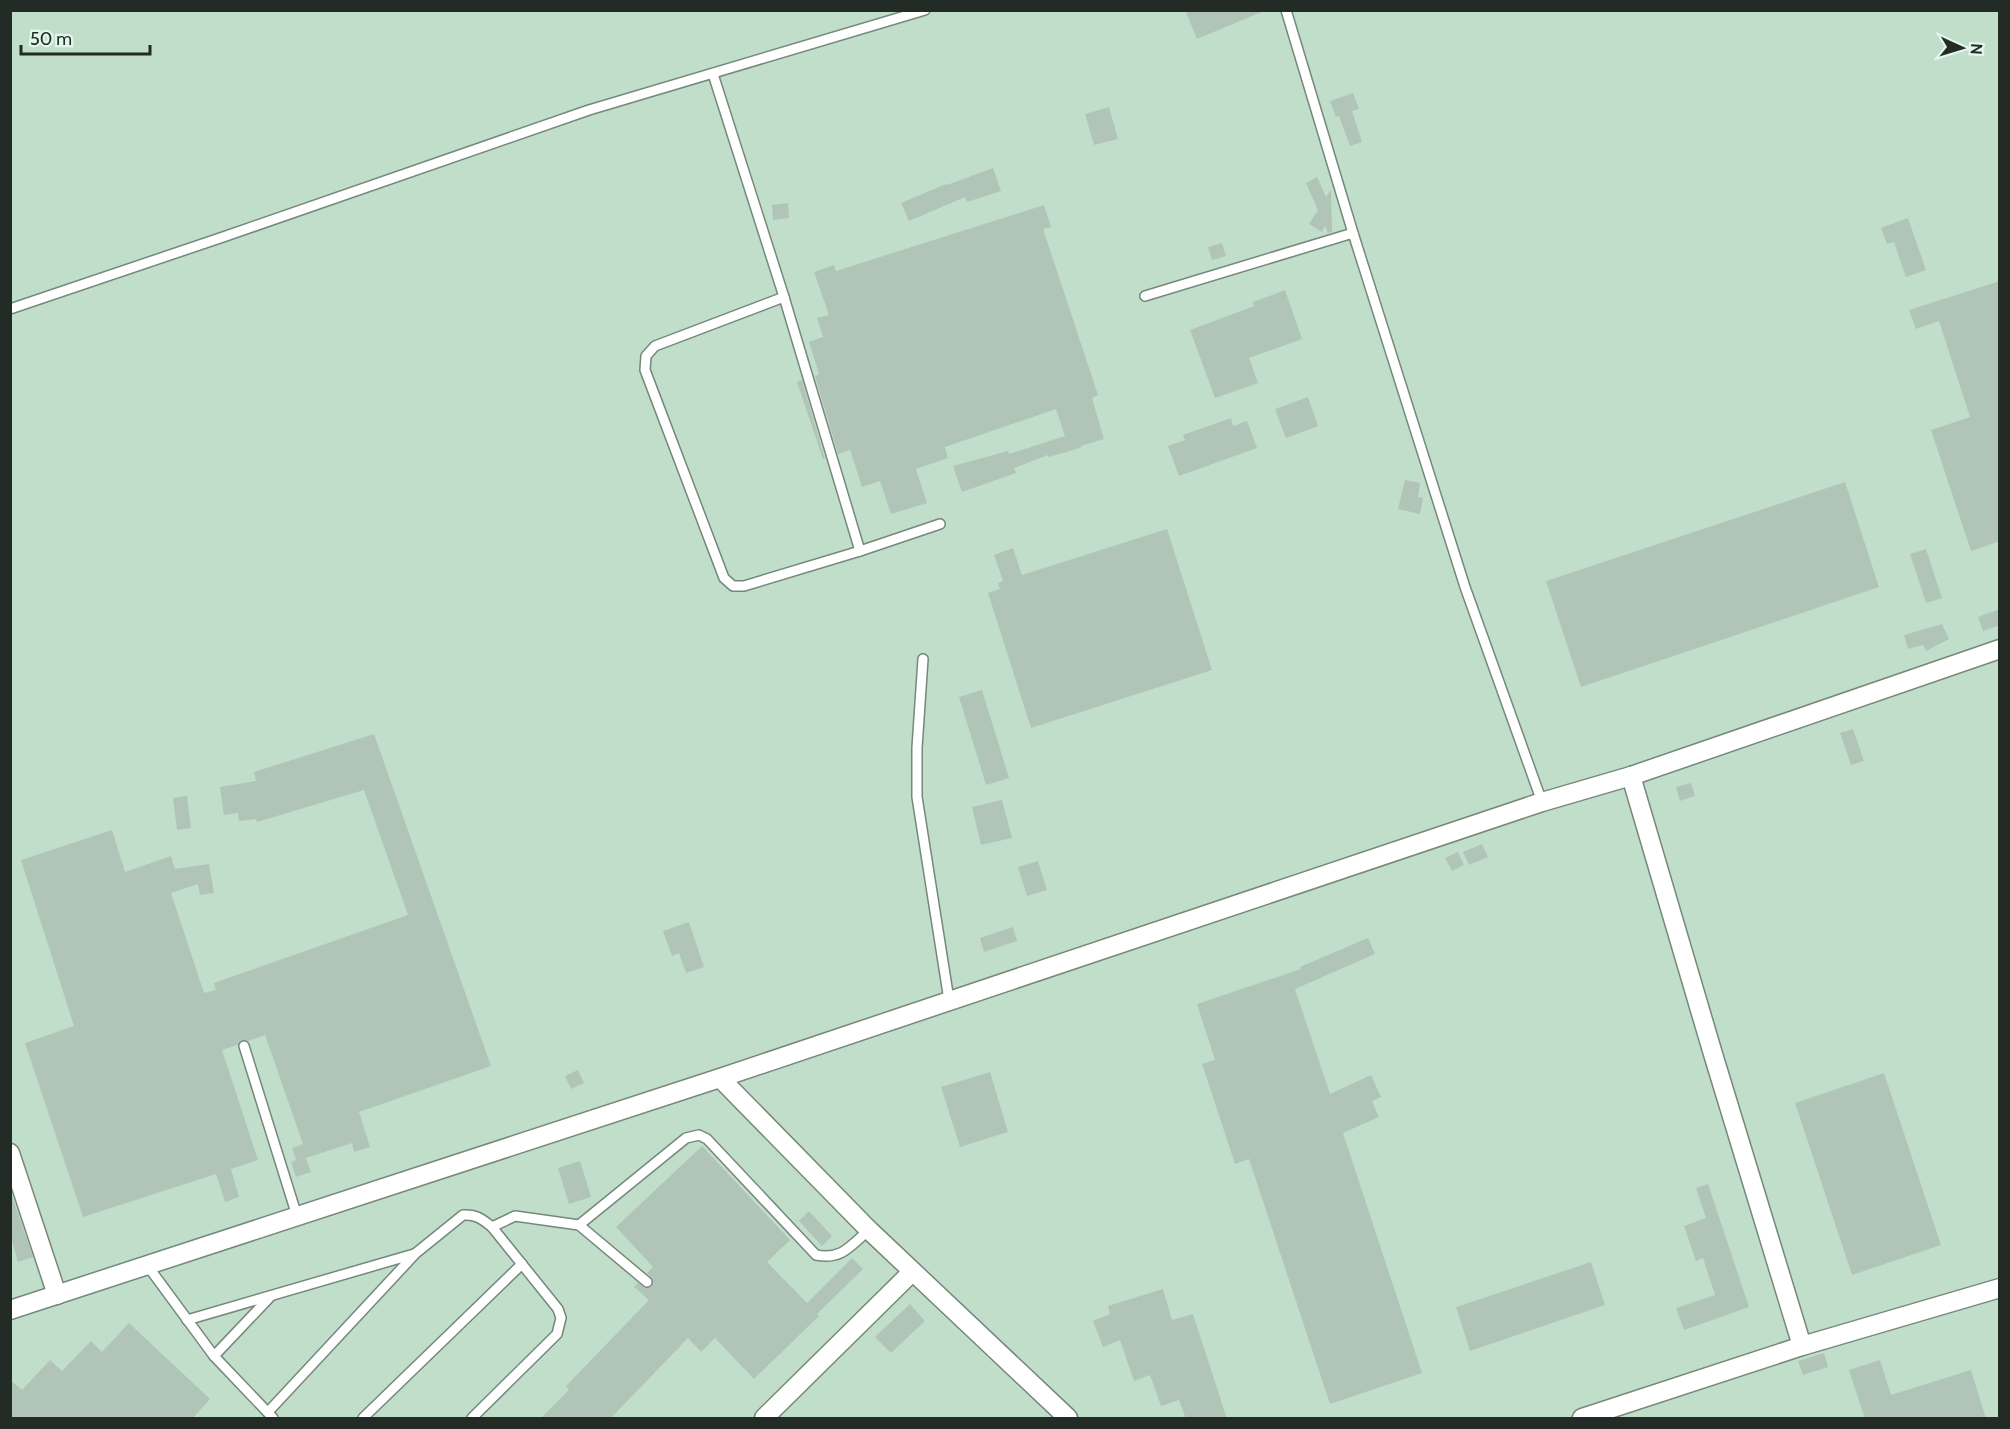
<svg xmlns="http://www.w3.org/2000/svg" width="2010" height="1429" font-family="Cabin,sans-serif">
<style>
.built{fill:#c1decb}
.building{fill:#b0c5b7}
.lines{fill:none;stroke-linecap:round;stroke-linejoin:round}
.service-casing{stroke:#75887b;stroke-width:12}
.minor-casing{stroke:#75887b;stroke-width:21}
.service{stroke:#fff;stroke-width:9}
.minor{stroke:#fff;stroke-width:18}
</style>
<rect width="100%" height="100%" fill="#d5eadb"/>
<rect class="built" x="11" y="11" width="1988" height="1407"/>
<g class="building">
<path d="M1185,10H1264V11L1197,39Z"/>
<path d="M1353,93L1359,109L1352,111L1362,142L1350,146L1339,116L1336,117L1330,101Z"/>
<path d="M1109,107L1118,139L1094,145L1085,114Z"/>
<path d="M993,168L1001,191L967,202L965,197L909,221L901,203L946,184L947,185Z"/>
<path d="M1317,177L1326,197L1331,190L1332,232L1328,233L1325,226L1322,232L1309,224L1318,210L1306,183Z"/>
<path d="M788,203L789,218L773,220L772,205Z"/>
<path d="M1044,205L1051,227L1043,229L1098,395L1092,398L1104,439L1081,446L1082,447L1070,451L1048,457V455L1014,468L1016,473L962,492L953,466L1008,451L1009,454L1065,436L1056,409L945,447L948,458L916,469L927,503L891,514L880,481L862,487L850,450L838,454L815,376L819,374L809,342L823,337L817,318L829,315L814,272L834,265L836,271Z"/>
<path d="M1908,218L1926,270L1906,277L1894,242L1887,244L1881,228Z"/>
<path d="M1222,243L1226,256L1212,260L1208,247Z"/>
<path d="M2000,281V541L1971,551L1931,430L1970,417L1939,321L1916,329L1909,310Z"/>
<path d="M1285,290L1302,339L1249,358L1258,383L1215,398L1190,330L1254,306L1253,302Z"/>
<path d="M802,380L825,459H823L797,382Z"/>
<path d="M1308,397L1318,426L1286,438L1275,409Z"/>
<path d="M1231,418L1233,426L1247,421L1257,448L1179,476L1168,446L1185,440L1183,435Z"/>
<path d="M1405,480L1420,483L1418,497L1423,498L1420,514L1398,509Z"/>
<path d="M1845,482L1879,587L1581,687L1546,581Z"/>
<path d="M1167,529L1212,670L1031,728L988,593L1000,589L998,583L1003,581L994,555L1013,548L1022,575Z"/>
<path d="M1926,549L1942,598L1926,603L1910,554Z"/>
<path d="M2000,609V625L1983,631L1978,617Z"/>
<path d="M1942,624L1949,639L1926,651L1923,645L1908,649L1904,635Z"/>
<path d="M982,690L1009,778L986,785L959,697Z"/>
<path d="M1853,729L1864,761L1851,765L1840,733Z"/>
<path d="M374,734L491,1066L359,1112L370,1147L354,1152L352,1143L306,1158L311,1172L296,1177L291,1162L296,1160L292,1148L303,1144L265,1035L248,1041L241,1040L237,1045L222,1050L258,1160L231,1169L239,1197L225,1202L216,1174L83,1217L25,1043L74,1026L21,860L112,830L125,872L171,856L175,869L209,864L214,893L200,895L198,884L171,893L204,993L216,990L214,983L408,915L364,790L257,822L256,819L239,821L238,813L224,815L220,787L256,781L254,772Z"/>
<path d="M1691,783L1695,796L1680,801L1676,787Z"/>
<path d="M187,796L191,828L177,830L173,798Z"/>
<path d="M1002,800L1012,838L981,845L972,807Z"/>
<path d="M1482,844L1488,857L1469,865L1463,852Z"/>
<path d="M1458,852L1464,865L1452,871L1445,858Z"/>
<path d="M1038,861L1047,890L1027,896L1018,867Z"/>
<path d="M689,922L704,967L686,973L679,953L672,956L663,931Z"/>
<path d="M1013,927L1017,941L984,952L980,938Z"/>
<path d="M1368,938L1375,954L1295,989L1330,1094L1371,1075L1381,1097L1372,1101L1379,1117L1343,1133L1422,1373L1330,1404L1249,1159L1235,1164L1202,1064L1215,1060L1197,1004L1301,969L1300,967Z"/>
<path d="M578,1070L584,1083L571,1089L565,1076Z"/>
<path d="M990,1072L1008,1132L960,1147L941,1087Z"/>
<path d="M1884,1073L1941,1245L1852,1275L1795,1103Z"/>
<path d="M702,1146L790,1240L767,1262L807,1303L852,1258L863,1269L817,1314L819,1316L754,1379L715,1338L701,1352L688,1338L610,1419H540L569,1390L566,1386L649,1300L634,1287L638,1283L645,1288L652,1287L653,1280L647,1273L653,1267L616,1227Z"/>
<path d="M580,1161L591,1197L569,1204L558,1168Z"/>
<path d="M1708,1184L1749,1307L1684,1330L1676,1308L1715,1295L1703,1258L1696,1261L1684,1226L1706,1218L1696,1188Z"/>
<path d="M10,1196H12L33,1257L18,1262L10,1234Z"/>
<path d="M809,1211L832,1236L822,1246L799,1221Z"/>
<path d="M1591,1262L1605,1305L1470,1351L1456,1307Z"/>
<path d="M1163,1289L1172,1320L1193,1314L1227,1419H1186L1179,1400L1161,1406L1150,1375L1134,1381L1120,1340L1103,1347L1093,1321L1110,1314L1108,1306Z"/>
<path d="M910,1304L925,1321L891,1353L875,1337Z"/>
<path d="M129,1323L210,1399L192,1419H10V1380L22,1390L50,1360L62,1371L91,1341L102,1352Z"/>
<path d="M1824,1353L1828,1367L1803,1375L1798,1361Z"/>
<path d="M1880,1360L1891,1395L1971,1370L1986,1419H1865L1849,1370Z"/>
</g>
<g class="lines">
<g class="service-casing">
<g id="service">
<path d="M1286,10L1353,233L1465,587L1542,802"/>
<path d="M713,74L784,297L860,551"/>
<path d="M1145,296L1353,233"/>
<path d="M784,297L655,346L646,356L645,370L724,578L733,586H744L860,551L940,524"/>
<path d="M10,309L226,236L589,110L925,10"/>
<path d="M923,659L917,748V797L949,1000"/>
<path d="M244,1046L297,1216"/>
<path d="M579,1225L647,1282"/>
<path d="M492,1227L515,1216L579,1225L686,1138L699,1135L707,1139L816,1255C842,1260 850,1246 869,1230"/>
<path d="M147,1265L214,1356L273,1418"/>
<path d="M187,1320L414,1254"/>
<path d="M214,1356L270,1297"/>
<path d="M268,1412L416,1253L463,1215C476,1214 482,1219 492,1227L558,1309L561,1318L557,1334L472,1418"/>
<path d="M363,1418L522,1264"/>
</g>
</g>
<g class="minor-casing">
<g id="minor">
<path d="M1631,776L1713,1054L1802,1346"/>
<path d="M720,1078L869,1230L1068,1418"/>
<path d="M10,1153L57,1295"/>
<path d="M10,1310L720,1078L1542,802L1631,776L2000,649"/>
<path d="M764,1418L912,1272"/>
<path d="M1582,1418L1802,1346L2000,1288"/>
</g>
</g>
<use href="#service" class="service"/>
<use href="#minor" class="minor"/>
</g>
<rect width="2010" height="1429" fill="none" stroke="#232b26" stroke-width="24"/>
<g transform="translate(1962 48) rotate(94)" stroke="#e2f7e9" stroke-width="4.5" paint-order="stroke">
<path d="M0-4.5L10 22L0 15L-10 22Z" fill="#232b26"/>
<text y="-9" font-size="16" font-weight="bold" text-anchor="middle" fill="#232b26">N</text>
</g>
<path d="M21 45v9h129v-9" fill="none" stroke="#232b26" stroke-width="3"/>
<text x="30" y="45" font-size="18" fill="#232b26" stroke="#e2f7e9" stroke-width="4.5" paint-order="stroke">50 m</text>
</svg>
